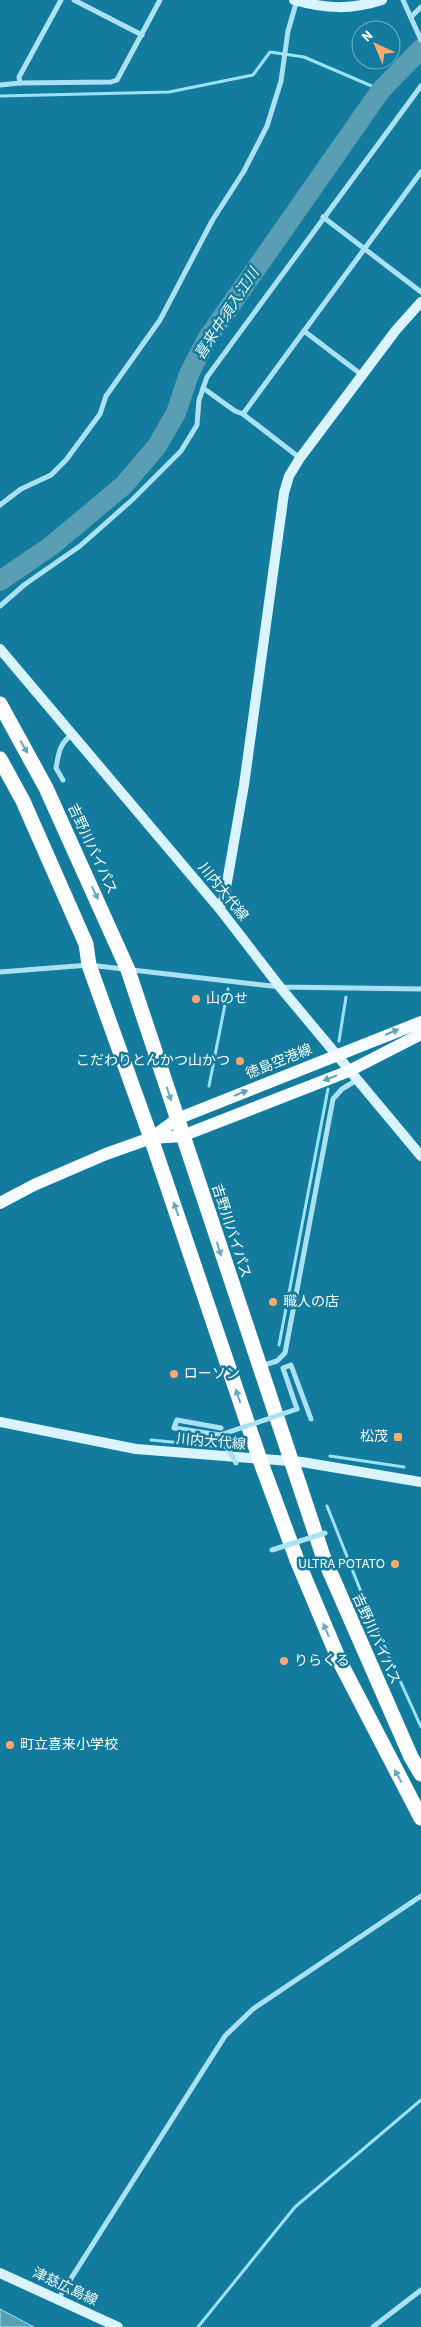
<svg xmlns="http://www.w3.org/2000/svg" width="421" height="2327" font-family="'Source Sans 3','Noto Sans JP',sans-serif">
<style>
.water{fill:#5a9eb4;stroke:#9ce2f7}
.lines{fill:none;stroke-linecap:round;stroke-linejoin:round}
.stream{stroke:#9ce2f7;stroke-width:3}
.river{stroke:#5a9eb4;stroke-width:20}
.street{stroke:#aae2f4;stroke-width:5}
.secondary{stroke:#daf4fd;stroke-width:10}
.primary{stroke:#f7fdff;stroke-width:12}
.highway{stroke:#fff;stroke-width:15}
.street-bridge{stroke:#aae2f4;stroke-width:5}
.oneway{fill:#66a9c0}
.oneway2{fill:#57a2bb}
.poi-dot{fill:#ffa86d;stroke:#137b9e;stroke-width:2}
.labels{text-anchor:middle;dominant-baseline:central;stroke-width:5;stroke-linejoin:round;paint-order:stroke}
.street-label{font-size:14px;fill:#fff;stroke:#137b9e}
.poi-label{font-size:14px;fill:#fff;stroke:#137b9e;text-anchor:start}
.water-label{font-size:15px;font-style:italic;fill:#edfafe;stroke:#137b9e}
</style>
<rect width="100%" height="100%" fill="#137b9e"/>
<path class="water" d="M0,2309L34,2327H0Z"/>
<g class="lines">
<g class="stream">
<path d="M0,96L169,92L253,75L270,52L304,57L381,90"/>
<path d="M0,575L4,577"/>
<path d="M339,1041L346,997"/>
<path d="M209,1086L228,989"/>
<path d="M279,1345L328,1089"/>
<path d="M151,1440L233,1448"/>
<path d="M330,1456L404,1467"/>
<path d="M327,1506L369,1612L421,1727"/>
<path d="M198,2327L295,2207L421,2100"/>
</g>
<path class="river" d="M0,581L51,546L124,485L157,446L176,413L189,374L207,339L381,90L421,49"/>
<g class="street">
<path d="M74,0L142,35"/>
<path d="M403,0L421,40"/>
<path d="M411,17L421,7"/>
<path d="M20,83L19,77L61,0"/>
<path d="M0,85L20,83L111,82L117,80L160,0"/>
<path d="M323,217L421,292"/>
<path d="M362,375L304,331L421,172"/>
<path d="M203,388L235,411L243,414"/>
<path d="M300,458L243,414L304,331"/>
<path d="M0,505L21,489L51,475L66,460L100,414L106,396L160,320L212,221L244,171L267,126L281,81L288,31L297,0"/>
<path d="M0,606L24,585L80,546L132,500L181,451L197,425L199,400L207,377L421,86"/>
<path d="M63,780L56,768C59,752 59,745 72,734"/>
<path d="M0,972L89,965L280,987L421,989"/>
<path d="M261,1366L277,1361L285,1353L333,1099L342,1089L357,1080"/>
<path d="M297,1409L283,1368L291,1365L311,1419"/>
<path d="M220,1435L174,1428L177,1420L221,1428"/>
<path d="M58,2299L225,2036L253,2009L421,1896"/>
<path d="M373,2327L421,2290"/>
</g>
<g class="secondary">
<path d="M294,0C326,9 351,10 382,0"/>
<path d="M0,649L219,908L280,987L421,1156"/>
<path d="M219,908L224,899L244,785L284,493L289,476L300,458L396,330L421,302"/>
<path d="M0,1422L136,1449L302,1462L421,1482"/>
<path d="M0,2273L118,2327"/>
</g>
<g class="primary">
<path d="M151,1138L177,1119L421,1022"/>
<path d="M0,1203L34,1185L106,1154L151,1138L182,1136L349,1071L421,1034"/>
</g>
<g class="highway">
<path d="M0,704L46,788L128,970L323,1556L411,1757L421,1774"/>
<path d="M0,759L23,801L86,944L89,965L151,1138L260,1460L297,1560L340,1662L421,1818"/>
</g>
<g class="street-bridge">
<path d="M236,1463L220,1435L297,1409"/>
<path d="M272,1550L325,1533"/>
</g>
</g>
<defs><path id="oneway-solid" d="M-6-.8H1V-3.2L6.5 0L1 3.2V.8H-6Z" transform="scale(1.25)"/></defs>
<g class="oneway">
<use href="#oneway-solid" transform="translate(24 747) rotate(61)"/>
<use href="#oneway-solid" transform="translate(95 893) rotate(65)"/>
<use href="#oneway-solid" transform="translate(169 1094) rotate(72)"/>
<use href="#oneway-solid" transform="translate(176 1209) rotate(-109)"/>
<use href="#oneway-solid" transform="translate(219 1249) rotate(72)"/>
<use href="#oneway-solid" transform="translate(238 1396) rotate(-108)"/>
<use href="#oneway-solid" transform="translate(326 1630) rotate(-113)"/>
<use href="#oneway-solid" transform="translate(398 1776) rotate(-119)"/>
</g>
<g class="oneway2">
<use href="#oneway-solid" transform="translate(392 1032) rotate(-23)"/>
<use href="#oneway-solid" transform="translate(330 1078) rotate(159)"/>
<use href="#oneway-solid" transform="translate(241 1093) rotate(-22)"/>
</g>
<g class="poi-dot">
<circle cx="196" cy="999" r="5"/>
<circle cx="240" cy="1061" r="5"/>
<circle cx="273" cy="1302" r="5"/>
<circle cx="174" cy="1374" r="5"/>
<rect x="393" y="1432" width="10" height="10" rx="2.5"/>
<circle cx="395" cy="1564" r="5"/>
<circle cx="284" cy="1661" r="5"/>
<circle cx="10" cy="1745" r="5"/>
</g>
<g class="labels">
<g class="street-label">
<text transform="translate(92 849) rotate(65)">吉野川バイパス</text>
<text transform="translate(223 892) rotate(51)">川内大代線</text>
<text transform="translate(279 1062) rotate(-22)">徳島空港線</text>
<text transform="translate(231 1231) rotate(72)">吉野川バイパス</text>
<text transform="translate(211 1442) rotate(5)">川内大代線</text>
<text transform="translate(376 1639) rotate(66)">吉野川バイパス</text>
<text transform="translate(65 2287) rotate(25)">津慈広島線</text>
</g>
<g class="poi-label">
<text x="206" y="999">山のせ</text>
<text x="230" y="1061" text-anchor="end">こだわりとんかつ山かつ</text>
<text x="283" y="1302">職人の店</text>
<text x="184" y="1374">ローソン</text>
<text x="388" y="1437" text-anchor="end">松茂</text>
<text x="385" y="1564" text-anchor="end">ULTRA POTATO</text>
<text x="294" y="1661">りらくる</text>
<text x="20" y="1745">町立喜来小学校</text>
</g>
<g class="water-label">
<text transform="translate(227 314) rotate(-57)">喜来中須入江川</text>
</g>
</g>
<g transform="translate(376 45) rotate(316)"><circle r="24" fill="#137b9e" stroke="#71b0c5"/>
<path d="M0-4L9 19L0 12L-9 19Z" fill="#ffa86d"/>
<text y="-8" font-size="14" font-weight="bold" text-anchor="middle" fill="#ffffff">N</text>
</g>
</svg>
